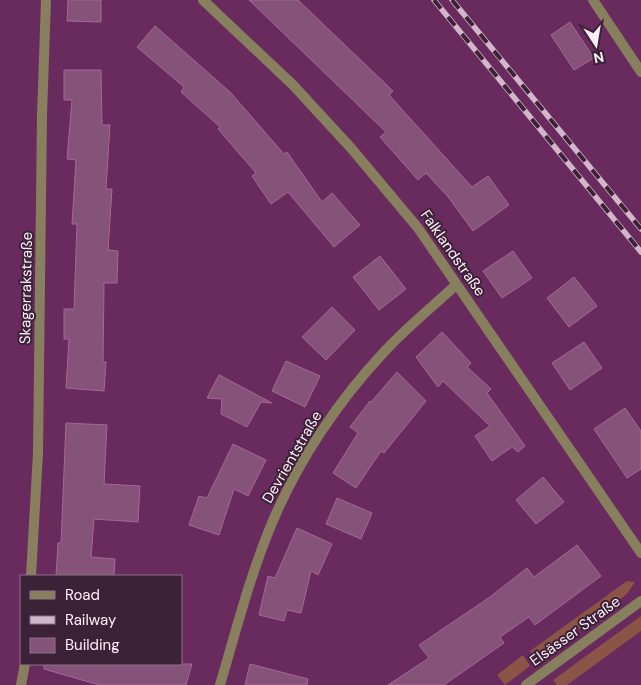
<svg xmlns="http://www.w3.org/2000/svg" width="641" height="685" font-family="'DM Sans',sans-serif">
<style>
.green{fill:#8b5446}
.building{fill:#855379;stroke:#a86699}
.lines{fill:none;stroke-linecap:round;stroke-linejoin:round}
.street{stroke:#877f5d;stroke-width:10}
.rail-casing{stroke:#d3b6cc;stroke-width:5.5}
.rail{stroke:#3d2137;stroke-width:4;stroke-dasharray:11;stroke-linecap:butt}
.labels{text-anchor:middle;dominant-baseline:central;stroke-width:4;stroke-linejoin:round;paint-order:stroke}
.street-label{font-size:15px;fill:#fff0fb;stroke:#3d2137}
</style>
<rect width="100%" height="100%" fill="#692b5d"/>
<g class="green">
<path d="M627,581L635,582L627,594L537,660L530,651Z"/>
<path d="M641,616V631L567,685H557L553,680Z"/>
<path d="M523,655L530,666L505,685L497,675Z"/>
</g>
<g class="building">
<path d="M68,0H101V22L67,21Z"/>
<path d="M249,0H298L393,91L389,95L472,187L488,176L509,205L473,231L449,198L426,173L418,180L380,137L386,132Z"/>
<path d="M570,22L594,58L574,70L551,35Z"/>
<path d="M155,26L230,92L284,154L287,152L322,202L332,193L360,225L334,247L288,192L271,204L252,176L256,173L218,129L220,127L181,92L184,87L137,47Z"/>
<path d="M64,70H101L102,125H110L106,189H112L108,250L118,251L117,283H104L103,362H106L104,391L66,388L69,339H64V309H74L77,224H72L76,160L67,159L72,100H64Z"/>
<path d="M513,251L532,278L502,298L483,271Z"/>
<path d="M380,256L406,289L379,310L353,277Z"/>
<path d="M574,277L597,306L569,327L547,298Z"/>
<path d="M332,307L355,330L326,360L302,337Z"/>
<path d="M442,332L471,363L467,367L491,389L487,393L525,446L518,452L512,447L492,461L475,436L490,426L443,381L438,387L416,357Z"/>
<path d="M584,342L602,368L570,390L552,363Z"/>
<path d="M286,361L320,376L305,407L272,391Z"/>
<path d="M397,372L426,401L384,453L381,451L356,488L333,473L358,433L350,427L370,401L371,402Z"/>
<path d="M219,375L223,377L272,403L261,402L247,427L221,414L222,399L207,398Z"/>
<path d="M625,408L641,431V469L627,478L594,429Z"/>
<path d="M66,423L107,425L104,484L140,486L138,522L94,519L91,557L115,559L114,576H56L58,543H61Z"/>
<path d="M233,444L266,460L248,496L234,489L219,535L189,525L199,496L207,498Z"/>
<path d="M543,477L564,502L536,524L516,500Z"/>
<path d="M337,498L372,513L361,539L326,524Z"/>
<path d="M297,528L332,544L318,575L311,571L301,613L287,610L284,621L259,615L268,576L275,578Z"/>
<path d="M577,545L601,576L535,625L529,617L500,637L504,643L444,685H388L429,658L419,645L490,597L527,568L534,577Z"/>
<path d="M44,664H192L186,685H99L44,669Z"/>
<path d="M250,664L308,679L307,685H245Z"/>
</g>
<g class="lines">
<g class="street">
<path d="M203,0L293,85L351,148L418,228L641,553"/>
<path d="M593,0L641,72"/>
<path d="M31,576L38,453L42,115L46,0"/>
<path d="M21,685L25,664"/>
<path d="M220,685C236,631 250,575 272,523C298,461 338,401 384,352C406,328 432,307 456,285"/>
<path d="M526,685L641,601"/>
</g>
<g class="rail-casing">
<g id="rail">
<path d="M434,0L641,252"/>
<path d="M452,0L641,229"/>
</g>
</g>
<use href="#rail" class="rail"/>
</g>
<g class="labels">
<g class="street-label">
<text transform="translate(453 253) rotate(55)">Falklandstraße</text>
<text transform="translate(26 288) rotate(-89)">Skagerrakstraße</text>
<text transform="translate(292 457) rotate(-60)">Devrientstraße</text>
<text transform="translate(575 631) rotate(-36)">Elsässer Straße</text>
</g>
</g>
<rect x="20" y="575" width="162" height="90" fill="#3d2137" stroke="#8b7485"/>
<rect x="30" y="591" width="25" height="8" fill="#877f5d" stroke="#8b7485"/>
<text x="65" y="600" font-size="15" fill="#fff0fb">Road</text>
<rect x="30" y="616" width="25" height="8" fill="#d3b6cc" stroke="#8b7485"/>
<text x="65" y="625" font-size="15" fill="#fff0fb">Railway</text>
<rect x="30" y="638" width="25" height="15" fill="#855379" stroke="#8b7485"/>
<text x="65" y="650" font-size="15" fill="#fff0fb">Building</text>
<g transform="translate(596 45) rotate(168)" stroke="#3d2137" stroke-width="4" paint-order="stroke">
<path d="M0-4L9 19L0 12L-9 19Z" fill="#fff0fb"/>
<text y="-8" font-size="14" font-weight="bold" text-anchor="middle" fill="#fff0fb">N</text>
</g>
</svg>
